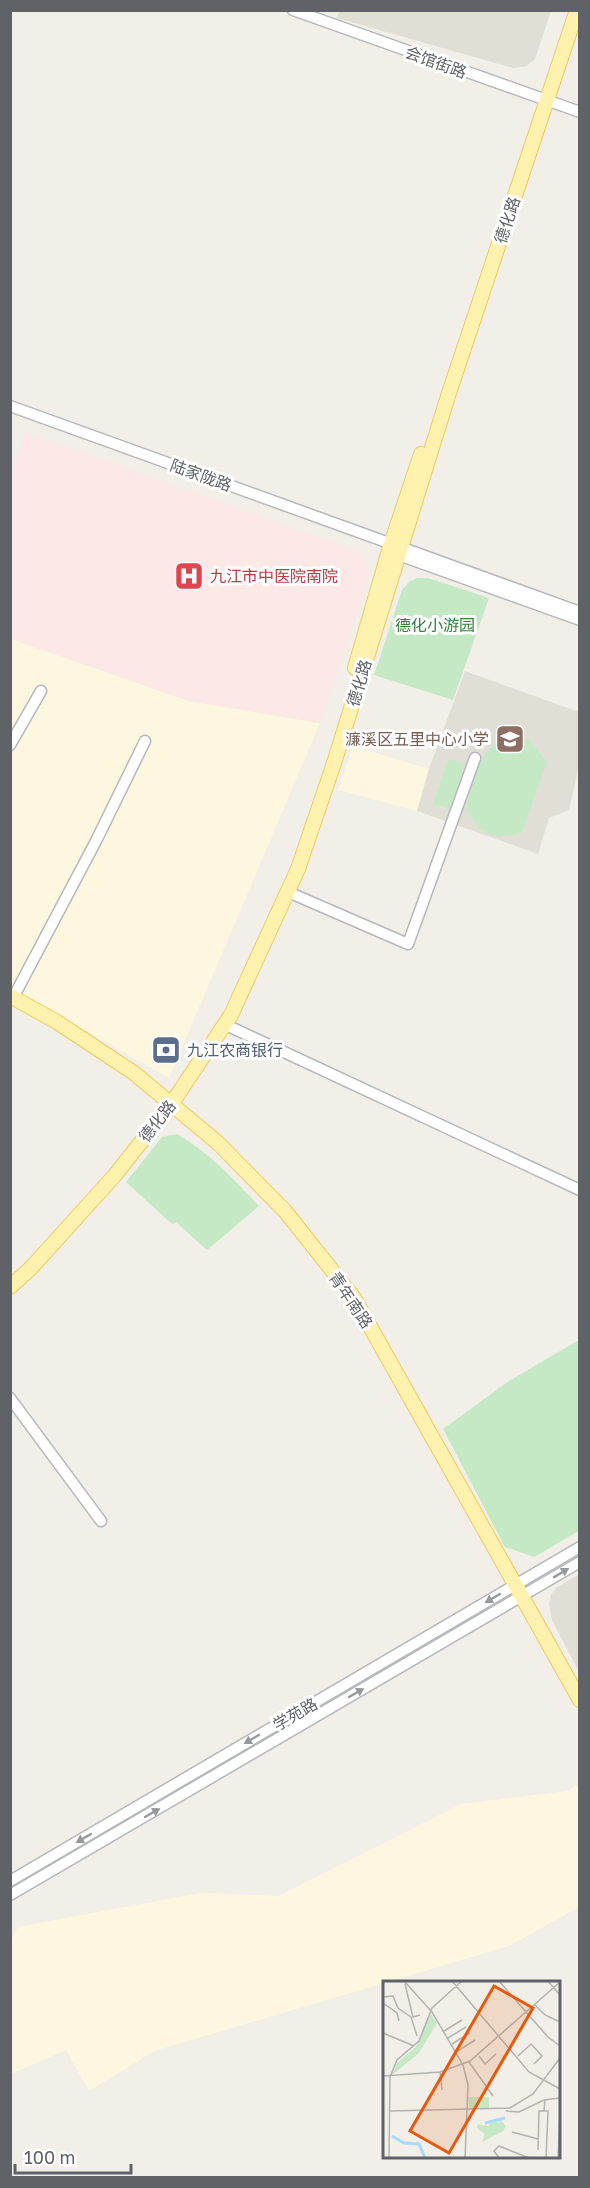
<svg xmlns="http://www.w3.org/2000/svg" width="590" height="2188" font-family="'Golos Text','Noto Sans SC',sans-serif">
<style>
.commercial{fill:#fef7e0}
.education{fill:#e1ded6}
.medical{fill:#fce8e6}
.green{fill:#c5e8c5}
.lines{fill:none;stroke-linecap:round;stroke-linejoin:round}
.minor-casing{stroke:#b5b8bc;stroke-width:13}
.major-casing{stroke:#f2c960;stroke-width:16}
.minor{stroke:#fff;stroke-width:10}
.major{stroke:#fff2af;stroke-width:14}
.oneway{fill:#979a9d}
.labels{text-anchor:middle;dominant-baseline:central;stroke-width:6;stroke-linejoin:round;paint-order:stroke}
.street-label{font-size:16px;fill:#5f6368;stroke:#fff}
.health-label{font-size:16px;fill:#be3a42;stroke:#fff;text-anchor:start}
.park-label{font-size:16px;fill:#348238;stroke:#fff}
.education-label{font-size:16px;fill:#785e54;stroke:#fff;text-anchor:end}
.service-label{font-size:16px;fill:#4e5e75;stroke:#fff;text-anchor:start}
.inset-river{fill:none;stroke:#aadaff;stroke-width:3}
.inset-road{fill:none;stroke:#b3b3b1;stroke-width:1.5}
.view{fill:#e8590c;fill-opacity:0.15;stroke:#e8590c;stroke-width:3}
.inset-edge{fill:none;stroke:#5f6368;stroke-width:3}
</style>
<rect width="100%" height="100%" fill="#f1efe8"/>
<g class="commercial">
<path d="M11,639L189,701L320,723L169,1078L11,988Z"/>
<path d="M353,746L429,769L417,811L338,790Z"/>
<path d="M579,1784V1907L509,1946L154,2051L89,2091L66,2050L11,2074L10,1943L18,1927L200,1893L279,1896L461,1804L568,1791Z"/>
</g>
<g class="education">
<path d="M340,10H551V11L535,59L526,66L513,68L337,18Z"/>
<path d="M465,671L579,712V765L569,810L549,818L538,854L417,811L429,769Z"/>
<path d="M579,1574V1672L552,1620L549,1604L551,1595L556,1588Z"/>
</g>
<path class="medical" d="M25,432L357,551L367,564L369,572L368,581L320,723L189,701L11,639V474Z"/>
<g class="green">
<path d="M417,578H428L489,598L453,700L374,675L402,590L409,582Z"/>
<path d="M513,737L529,740L547,762L522,832C506,838 489,840 477,825C472,819 473,814 465,811C474,781 478,742 513,737Z"/>
<path d="M448,759L465,764L450,809L433,804Z"/>
<path d="M177,1134C210,1153 233,1179 259,1206L207,1250L176,1222L172,1224L126,1182L162,1137Z"/>
<path d="M579,1340V1531L534,1557L505,1547L443,1429L509,1381Z"/>
</g>
<g class="lines">
<g class="minor-casing">
<g id="minor">
<path d="M293,10L580,112"/>
<path d="M10,406L580,612"/>
<path d="M393,553L580,620"/>
<path d="M10,745L41,691"/>
<path d="M288,892L408,944L475,758"/>
<path d="M13,998L96,841L145,741"/>
<path d="M224,1024L580,1190"/>
<path d="M10,1398L101,1521"/>
<path d="M10,1881L580,1547"/>
<path d="M10,1895L580,1562"/>
</g>
</g>
<g class="major-casing">
<g id="major">
<path d="M355,668L391,544L421,454"/>
<path d="M10,996L57,1022L134,1073L218,1143L285,1211L354,1298L580,1700"/>
<path d="M10,1287L31,1268L115,1175L172,1103L231,1015L298,869L334,763L449,393L577,10"/>
</g>
</g>
<use href="#minor" class="minor"/>
<use href="#major" class="major"/>
</g>
<defs><path id="oneway-solid" d="M-6-.8H1V-3.2L6.5 0L1 3.2V.8H-6Z" transform="scale(1.5)"/></defs>
<g class="oneway">
<use href="#oneway-solid" transform="translate(561 1573) rotate(-31)"/>
<use href="#oneway-solid" transform="translate(493 1598) rotate(150)"/>
<use href="#oneway-solid" transform="translate(356 1693) rotate(-30)"/>
<use href="#oneway-solid" transform="translate(252 1739) rotate(150)"/>
<use href="#oneway-solid" transform="translate(152 1813) rotate(-30)"/>
<use href="#oneway-solid" transform="translate(84 1838) rotate(150)"/>
</g>
<defs>
<g id="hospital-square" transform="scale(1.5)"><rect x="-9" y="-9" width="18" height="18" rx="4" fill="#e0444e" stroke="#fff"/><path d="M-5-5h3v3.5h4V-5h3V5h-3V1.5h-4V5h-3Z" fill="#fff"/></g>
<g id="school-square" transform="scale(1.5)"><rect x="-9" y="-9" width="18" height="18" rx="4" fill="#8d6e63" stroke="#fff"/><path d="M0-5L7-2L0 1L-7-2ZM-4 1L0 2.5L4 1V4Q0 6-4 4Z" fill="#fff"/></g>
<g id="bank-square" transform="scale(1.5)"><rect x="-9" y="-9" width="18" height="18" rx="4" fill="#5c6f8a" stroke="#fff"/><path d="M-6-4H6V4H-6ZM0-2.3a2.3 2.3 0 1 0 0 4.6a2.3 2.3 0 1 0 0-4.6Z" fill="#fff"/></g>
</defs>
<g fill-rule="evenodd">
<use href="#hospital-square" x="189" y="576"/>
<use href="#school-square" x="510" y="739"/>
<use href="#bank-square" x="166" y="1050"/>
</g>
<g class="labels">
<g class="street-label">
<text transform="translate(436 62) rotate(20)">会馆街路</text>
<text transform="translate(507 220) rotate(-72)">德化路</text>
<text transform="translate(201 475) rotate(20)">陆家陇路</text>
<text transform="translate(359 683) rotate(-73)">德化路</text>
<text transform="translate(157 1121) rotate(-52)">德化路</text>
<text transform="translate(351 1300) rotate(56)">青年南路</text>
<text transform="translate(295 1714) rotate(-30)">学苑路</text>
</g>
<g class="health-label">
<text x="210" y="576">九江市中医院南院</text>
</g>
<g class="park-label">
<text x="435" y="625">德化小游园</text>
</g>
<g class="education-label">
<text x="489" y="739">濂溪区五里中心小学</text>
</g>
<g class="service-label">
<text x="187" y="1050">九江农商银行</text>
</g>
</g>
<g transform="translate(383 1981)">
<rect width="177" height="177" fill="#f1efe8"/>
<path d="M47,32L54,42L36,72L9,94L14,82L33,66ZM85,116H106V128H87ZM116,138L123,145L120,150L99,161L102,153L94,147L95,143L105,145L111,139L117,142Z" fill="#c5e8c5"/>
<path class="inset-river" d="M102,142L122,137M9,155L21,162L36,163L42,177"/>
<path class="inset-road" d="M21,0L49,31L80,84L85,104L82,177M69,0L146,91L177,108M116,0L165,56L177,65M165,0L177,14M22,3L30,36L37,34M0,16L10,15L15,27L28,36L34,55M0,22L14,32L16,40M152,24L162,34L177,41M61,50L79,39M0,52L31,65M65,57L83,46M69,63L87,52M73,71L92,59M96,75L102,83L113,73M135,75L148,63L159,75L151,83M86,81L110,115M57,91L59,109M0,95L57,91L87,80L177,1M7,96L14,79L36,60L49,27L79,0M162,118L161,130H165L163,177M7,130L127,127L150,113L177,77M123,130L136,131L161,119L177,117M129,151L155,158M155,169L156,130H161M6,177L7,96M116,177L111,170L116,165L146,177M175,177L177,128"/>
<path class="view" d="M111,5L150,27L66,172L27,150Z"/>
<rect width="177" height="177" class="inset-edge"/>
</g>
<rect width="590" height="2188" fill="none" stroke="#5f6368" stroke-width="24"/>
<path d="M15 2164v9h116v-9" fill="none" stroke="#5f6368" stroke-width="3"/>
<text x="24" y="2164" font-size="18" fill="#5f6368" stroke="#ffffff" stroke-width="4.5" paint-order="stroke">100 m</text>
</svg>
